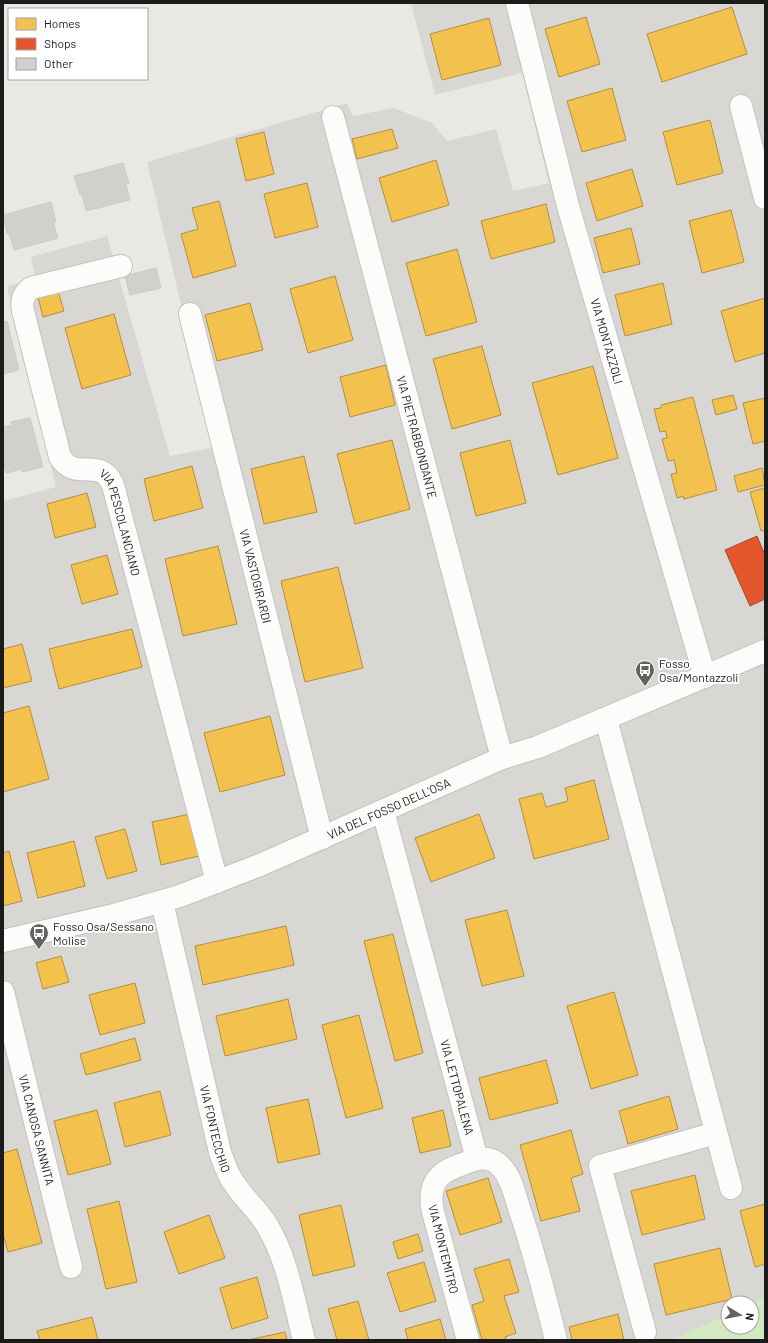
<svg xmlns="http://www.w3.org/2000/svg" width="768" height="1343" font-family="Barlow,sans-serif">
<style>
.residential{fill:#d9d7d4}
.grass{fill:#d3e9c0}
.homes{fill:#f2c14e;stroke:#b28f3f}
.shops{fill:#e4572e;stroke:#a84528}
.building{fill:#d2d0cc;stroke:#cdc9c4}
.lines{fill:none;stroke-linecap:round;stroke-linejoin:round}
.minor-casing{stroke:#c2c2bf;stroke-width:24}
.minor{stroke:#fcfcfb;stroke-width:22}
.labels{text-anchor:middle;dominant-baseline:central;stroke-width:4;stroke-linejoin:round;paint-order:stroke}
.street-label{font-size:12px;fill:#1b1b1b;stroke:#fff}
.poi-label{font-size:12px;fill:#1b1b1b;stroke:#fff;text-anchor:start}
</style>
<rect width="100%" height="100%" fill="#eae8e3"/>
<path class="residential" d="M411,3H765V1298L752,1304V1303H728V1315L672,1340H3V501L56,487L7,287L35,277L31,257L107,236L170,456L215,447L147,162L347,103L353,116L394,108L432,123L447,141L496,129L513,191L549,183L522,73L435,95Z"/>
<path class="grass" d="M765,1298V1340H672L728,1315V1327H752V1304Z"/>
<g class="homes">
<path d="M732,7L747,54L662,82L647,34Z"/>
<path d="M586,17L600,64L559,77L545,29Z"/>
<path d="M489,18L501,65L442,80L430,34Z"/>
<path d="M612,88L626,140L582,152L567,101Z"/>
<path d="M710,120L723,173L677,185L663,132Z"/>
<path d="M392,129L398,148L357,159L352,139Z"/>
<path d="M264,132L274,174L246,181L236,139Z"/>
<path d="M436,160L449,205L392,222L379,178Z"/>
<path d="M632,169L643,206L597,221L586,183Z"/>
<path d="M307,183L318,227L275,238L264,194Z"/>
<path d="M219,201L236,266L193,278L181,234L198,229L192,208Z"/>
<path d="M546,204L555,242L491,259L481,221Z"/>
<path d="M731,210L744,262L702,273L689,221Z"/>
<path d="M631,228L640,264L603,273L594,238Z"/>
<path d="M457,249L477,322L426,336L406,263Z"/>
<path d="M335,276L353,340L308,353L290,289Z"/>
<path d="M663,283L672,324L625,336L615,295Z"/>
<path d="M58,291L64,311L43,317L38,297Z"/>
<path d="M765,298V353L735,362L721,311Z"/>
<path d="M250,303L263,350L217,361L205,315Z"/>
<path d="M114,314L131,375L82,389L65,328Z"/>
<path d="M482,346L501,415L452,429L433,359Z"/>
<path d="M386,365L395,405L350,417L340,377Z"/>
<path d="M593,366L618,458L558,475L532,383Z"/>
<path d="M733,395L737,409L716,415L712,400Z"/>
<path d="M693,397L717,490L684,499L683,496L677,498L671,474L677,473L674,460L668,461L662,439L667,438L666,431L660,432L654,409L661,408V405Z"/>
<path d="M765,398V441L753,444L743,403Z"/>
<path d="M392,440L410,509L355,524L337,454Z"/>
<path d="M510,440L526,503L476,516L460,453Z"/>
<path d="M304,456L317,512L264,524L251,469Z"/>
<path d="M192,466L203,508L154,521L144,479Z"/>
<path d="M762,468L765,485L738,492L734,476Z"/>
<path d="M765,488V530L761,531L750,492Z"/>
<path d="M87,493L96,527L55,538L47,504Z"/>
<path d="M218,546L237,624L183,636L165,559Z"/>
<path d="M107,555L118,594L82,604L71,565Z"/>
<path d="M338,567L363,668L305,682L281,581Z"/>
<path d="M132,629L142,667L59,689L49,649Z"/>
<path d="M22,644L32,681L3,688V649Z"/>
<path d="M29,706L49,779L3,792V713Z"/>
<path d="M270,716L285,775L220,792L204,733Z"/>
<path d="M594,780L609,839L534,859L519,799L542,793L546,807L568,801L565,788Z"/>
<path d="M190,814L199,856L161,865L152,822Z"/>
<path d="M479,814L495,858L431,882L415,838Z"/>
<path d="M125,829L137,871L107,879L95,837Z"/>
<path d="M74,841L85,886L38,898L27,853Z"/>
<path d="M9,851L22,901L3,906V853Z"/>
<path d="M507,910L524,976L482,986L465,920Z"/>
<path d="M286,926L294,965L203,985L195,946Z"/>
<path d="M393,934L423,1053L395,1061L364,941Z"/>
<path d="M61,956L69,982L43,989L36,963Z"/>
<path d="M135,983L145,1023L100,1035L89,995Z"/>
<path d="M614,992L638,1075L591,1089L567,1006Z"/>
<path d="M288,999L297,1039L225,1056L216,1016Z"/>
<path d="M359,1015L383,1108L346,1118L322,1025Z"/>
<path d="M135,1038L141,1060L86,1075L80,1054Z"/>
<path d="M546,1060L558,1103L490,1120L479,1078Z"/>
<path d="M160,1091L171,1135L125,1147L114,1103Z"/>
<path d="M669,1096L678,1129L628,1144L619,1111Z"/>
<path d="M308,1099L320,1154L278,1163L266,1108Z"/>
<path d="M97,1110L111,1164L68,1175L54,1121Z"/>
<path d="M443,1110L451,1146L420,1153L412,1118Z"/>
<path d="M571,1130L583,1174L571,1178L580,1211L541,1221L520,1145Z"/>
<path d="M17,1149L42,1243L8,1252L3,1234V1153Z"/>
<path d="M695,1175L705,1219L642,1235L631,1191Z"/>
<path d="M488,1178L502,1222L460,1235L446,1191Z"/>
<path d="M119,1201L137,1282L106,1289L87,1209Z"/>
<path d="M765,1204V1264L755,1267L740,1211Z"/>
<path d="M341,1205L355,1266L313,1276L299,1215Z"/>
<path d="M209,1215L225,1258L179,1274L164,1232Z"/>
<path d="M418,1234L423,1251L398,1259L393,1242Z"/>
<path d="M720,1248L732,1299L666,1315L654,1264Z"/>
<path d="M509,1259L519,1292L504,1296L516,1333L505,1337L506,1340H482L472,1305L484,1301L474,1269Z"/>
<path d="M424,1262L436,1301L400,1312L387,1273Z"/>
<path d="M257,1277L268,1318L232,1329L220,1288Z"/>
<path d="M358,1301L369,1340H337L328,1309Z"/>
<path d="M618,1314L624,1340H572L569,1327Z"/>
<path d="M92,1317L98,1340H40L37,1331Z"/>
<path d="M440,1319L446,1340H408L405,1329Z"/>
<path d="M285,1332L287,1340H248Z"/>
</g>
<path class="shops" d="M757,536L765,555V599L750,606L725,550Z"/>
<g class="building">
<path d="M123,163L129,183L126,184L130,200L86,211L82,194L80,195L74,176Z"/>
<path d="M51,202L56,222H53L58,238L14,250L9,233H7L3,215Z"/>
<path d="M156,268L161,288L130,295L125,276Z"/>
<path d="M7,321L19,370L3,374V322Z"/>
<path d="M30,418L43,467L22,472V469L6,473L3,461V427L12,425L11,422Z"/>
</g>
<g class="lines">
<g class="minor-casing">
<g id="minor">
<path id="s1" d="M517,3L568,206L705,677"/>
<path d="M741,106L765,198"/>
<path id="s2" d="M333,117L502,758"/>
<path id="s3" d="M121,266L31,288C23,294 21,302 23,311L60,457C76,483 100,455 113,485L217,882"/>
<path id="s4" d="M190,314L322,838"/>
<path d="M606,719L731,1188"/>
<path id="s5" d="M383,811L477,1159C488,1157 496,1160 503,1169C512,1180 515,1195 519,1208C534,1251 545,1296 556,1340"/>
<path id="s6" d="M162,902L220,1152C224,1163 227,1174 234,1183C244,1199 259,1211 268,1227C288,1261 294,1302 304,1340"/>
<path id="s7" d="M3,941L110,916L180,896L260,865L502,758L538,747L765,651"/>
<path id="s8" d="M3,992L71,1267"/>
<path d="M645,1332L600,1166L716,1133"/>
<path d="M468,1340L433,1212C425,1174 448,1169 477,1159"/>
</g>
</g>
<use href="#minor" class="minor"/>
</g>
<defs>
<g id="bus-pin" transform="scale(1)"><path d="M0 17L-7.5 6A9.5 9.5 0 1 1 7.5 6Z" fill="#636361" stroke="#fff"/><path d="M-5-6H5V4H4V6H2V4H-2V6H-4V4H-5ZM-3.5-4V0h7V-4ZM-3.5 1.2v1.5H-2V1.2ZM2 1.2v1.5H3.5V1.2Z" fill="#fff"/></g>
</defs>
<g fill-rule="evenodd">
<use href="#bus-pin" x="645" y="670"/>
<use href="#bus-pin" x="39" y="933"/>
</g>
<g class="labels">
<g class="street-label">
<text stroke="none"><textPath href="#s1" startOffset="350">VIA MONTAZZOLI</textPath></text>
<text stroke="none"><textPath href="#s2" startOffset="331">VIA PIETRABBONDANTE</textPath></text>
<text stroke="none"><textPath href="#s3" startOffset="371">VIA PESCOLANCIANO</textPath></text>
<text stroke="none"><textPath href="#s4" startOffset="270">VIA VASTOGIRARDI</textPath></text>
<text stroke="none"><textPath href="#s7" startOffset="409">VIA DEL FOSSO DELL'OSA</textPath></text>
<text stroke="none"><textPath href="#s5" startOffset="286">VIA LETTOPALENA</textPath></text>
<text stroke="none"><textPath href="#s6" startOffset="233">VIA FONTECCHIO</textPath></text>
<text stroke="none"><textPath href="#s8" startOffset="142">VIA CANOSA SANNITA</textPath></text>
<text transform="translate(444 1249) rotate(76)">VIA MONTEMITRO</text>
</g>
<g class="poi-label">
<text x="659" y="663">Fosso<tspan x="659" dy="14">Osa/Montazzoli</tspan></text>
<text x="53" y="926">Fosso Osa/Sessano<tspan x="53" dy="14">Molise</tspan></text>
</g>
</g>
<rect width="768" height="1343" fill="none" stroke="#1b1b1b" stroke-width="8"/>
<rect x="8" y="8" width="140" height="72" fill="#ffffff" stroke="#a4a4a4"/>
<rect x="16" y="18" width="20" height="12" fill="#f2c14e" stroke="#a4a4a4"/>
<text x="44" y="28" font-size="12" fill="#1b1b1b">Homes</text>
<rect x="16" y="38" width="20" height="12" fill="#e4572e" stroke="#a4a4a4"/>
<text x="44" y="48" font-size="12" fill="#1b1b1b">Shops</text>
<rect x="16" y="58" width="20" height="12" fill="#d2d0cc" stroke="#a4a4a4"/>
<text x="44" y="68" font-size="12" fill="#1b1b1b">Other</text>
<g transform="translate(740 1315) rotate(100)"><circle r="19" fill="#ffffff" stroke="#a4a4a4"/>
<path d="M0-3L7 15L0 10L-7 15Z" fill="#636361"/>
<text y="-6" font-size="11" font-weight="bold" text-anchor="middle" fill="#1b1b1b">N</text>
</g>
</svg>
